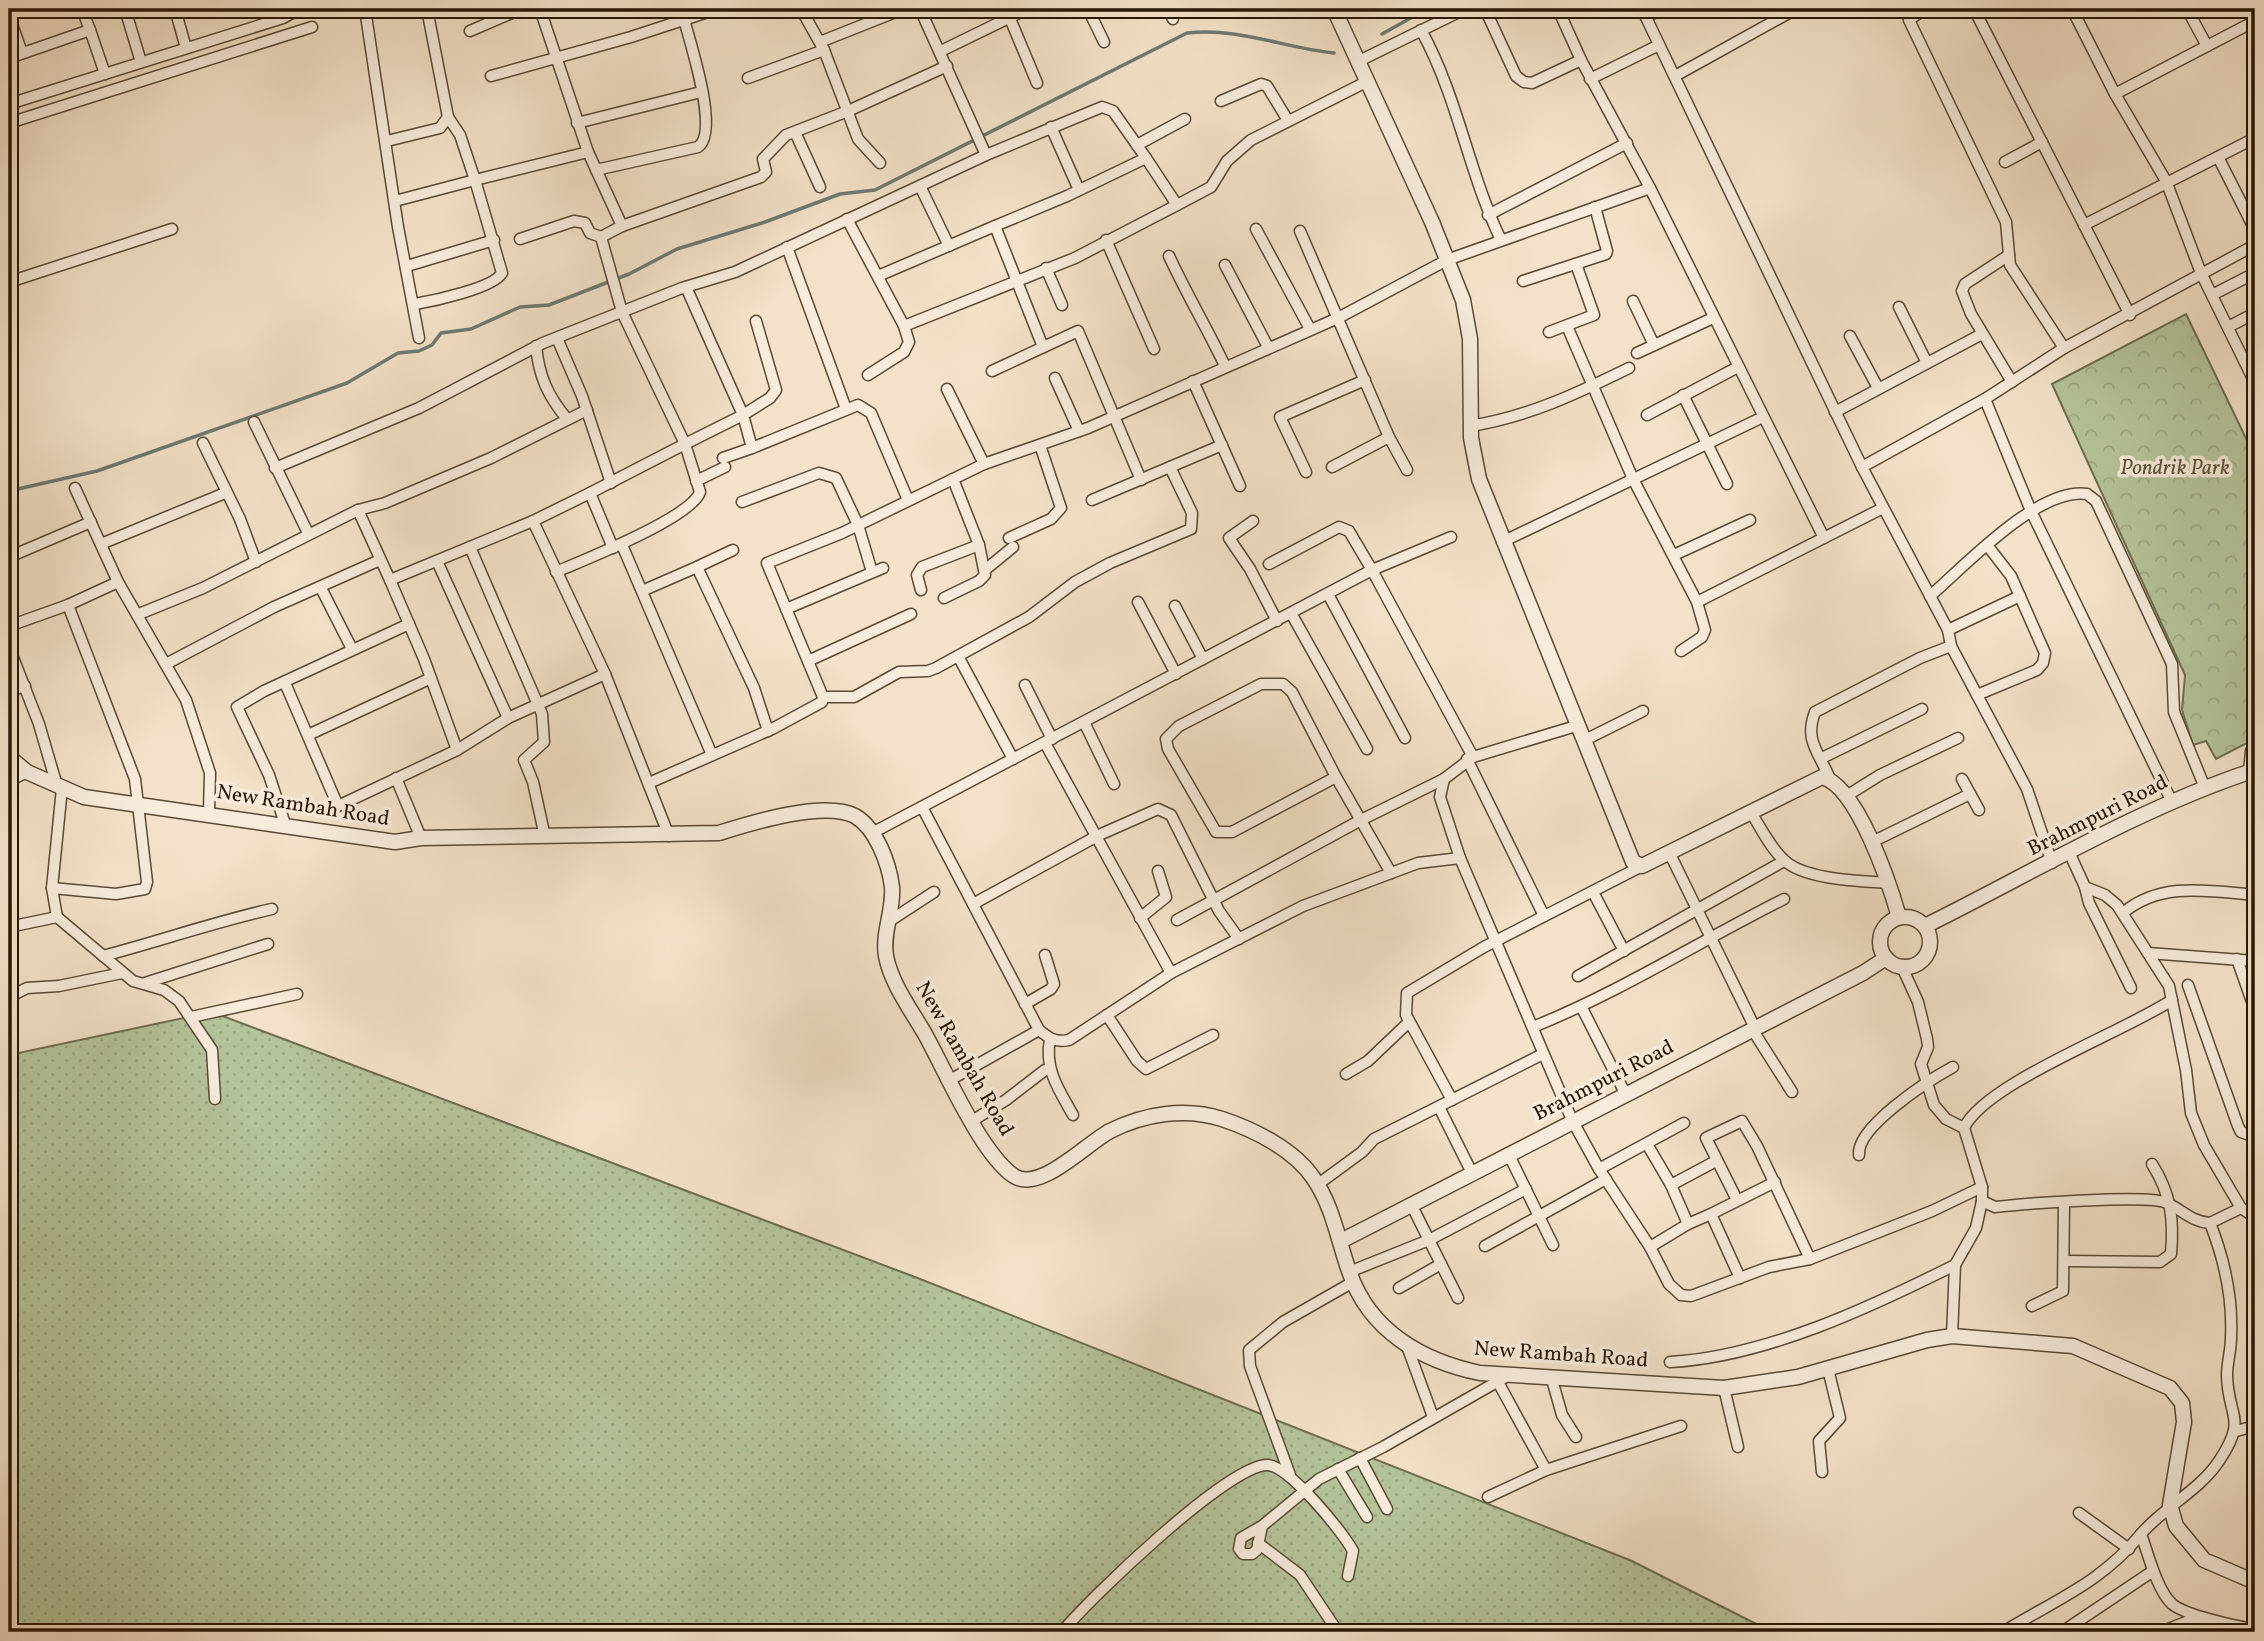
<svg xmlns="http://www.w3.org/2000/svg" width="2264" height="1641" font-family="Vollkorn,serif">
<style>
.grass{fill:url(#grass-dots);stroke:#6e6e50;stroke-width:2}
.forest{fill:url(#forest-crowns);stroke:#6e6e50;stroke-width:2}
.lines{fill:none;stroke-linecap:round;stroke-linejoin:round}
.stream{stroke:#6e7a73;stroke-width:3.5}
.minor-casing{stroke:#5a4a35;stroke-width:13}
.tertiary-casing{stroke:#5a4a35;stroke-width:17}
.minor{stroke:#f7ecdc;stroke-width:10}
.tertiary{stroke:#f7ecdc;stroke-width:14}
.labels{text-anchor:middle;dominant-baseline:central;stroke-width:7;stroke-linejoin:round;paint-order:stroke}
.park-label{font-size:21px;font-style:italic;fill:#595439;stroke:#f7ecdc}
.street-label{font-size:21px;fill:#271704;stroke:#f7ecdc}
</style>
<defs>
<pattern id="grass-dots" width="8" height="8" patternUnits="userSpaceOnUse" patternTransform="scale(1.75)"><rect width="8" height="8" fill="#b5c49b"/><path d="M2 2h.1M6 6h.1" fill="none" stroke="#9ca884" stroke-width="1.8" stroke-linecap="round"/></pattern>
<pattern id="forest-crowns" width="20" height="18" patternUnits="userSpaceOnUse" patternTransform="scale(1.75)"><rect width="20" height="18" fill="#b5c49b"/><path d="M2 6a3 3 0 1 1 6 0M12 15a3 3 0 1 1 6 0" fill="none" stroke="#9ca884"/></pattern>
</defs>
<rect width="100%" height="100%" fill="#f3e2c9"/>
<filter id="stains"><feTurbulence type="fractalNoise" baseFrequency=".00286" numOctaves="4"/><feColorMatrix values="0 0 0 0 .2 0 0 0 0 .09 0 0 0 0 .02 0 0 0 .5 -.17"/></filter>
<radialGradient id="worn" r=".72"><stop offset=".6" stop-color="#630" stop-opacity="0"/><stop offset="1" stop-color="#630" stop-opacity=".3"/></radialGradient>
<path class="grass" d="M212,1012L915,1277L1632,1561L1772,1632H9V1055Z"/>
<path class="forest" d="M2186,314L2255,457V739L2216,759L2206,741L2193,745L2182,710L2185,675L2052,384Z"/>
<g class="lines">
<g class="stream">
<path d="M1382,34L1427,9"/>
<path d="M9,491L97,471L347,383L398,353L419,351L432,345L441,333L471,329L520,307L549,305L629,274L677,249L765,222L840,194L875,190L1187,33C1238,27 1284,48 1334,53"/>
</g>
<g class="minor-casing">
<g id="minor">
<path d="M82,9L90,30"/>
<path d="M125,9L141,62"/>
<path d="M175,9L186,48"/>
<path d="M365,9L398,227L419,338"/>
<path d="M540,9L588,152L622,226L601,237L622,312L685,444L743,415L686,287"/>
<path d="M801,9L824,50L858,139L880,163"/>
<path d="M920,9L986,155"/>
<path d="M1006,9L1037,83"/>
<path d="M1088,9L1104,42"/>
<path d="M1168,9L1173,19"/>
<path d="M1485,9L1516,76L1524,82L1532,83L1581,60L1650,188L1824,538"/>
<path d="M1558,9L1581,60"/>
<path d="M1642,9L1862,467L1948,630L1951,646L1920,658L1815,712C1804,741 1819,752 1830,779"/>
<path d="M1925,9L1909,20L2006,222L2010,265L2064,348"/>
<path d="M1974,9L2130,315"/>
<path d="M2072,9L2115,94L2166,181L2201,273L2255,383"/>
<path d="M2187,9L2207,46"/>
<path d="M9,16L22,53"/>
<path d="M1646,17L1662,9"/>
<path d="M1421,30C1458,97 1468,171 1501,240"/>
<path d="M470,31L521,9"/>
<path d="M820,42L903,9"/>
<path d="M941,51L1027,9"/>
<path d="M9,58L90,30L105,74"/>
<path d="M1359,61L1465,9"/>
<path d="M491,76L631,37L717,9"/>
<path d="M1675,76L1796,9"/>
<path d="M748,78L824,50"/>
<path d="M1590,79L1659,45"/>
<path d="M2115,94L2255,21"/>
<path d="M1221,101L1261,84L1267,86L1287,119"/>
<path d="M9,104L283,18L299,9"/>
<path d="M448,117L460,135L475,180L588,152"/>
<path d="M9,123L312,27"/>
<path d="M577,123L701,92"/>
<path d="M1051,127L1079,190"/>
<path d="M795,132L820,187"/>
<path d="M387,141L440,128L448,117L427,9"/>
<path d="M1137,145L1185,119"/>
<path d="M2218,157L2255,230"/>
<path d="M2005,162L2042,142"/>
<path d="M596,170L698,147C720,132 690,43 684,19"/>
<path d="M920,186L949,246"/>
<path d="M395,201L475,180L502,273C494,288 433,301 415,304"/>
<path d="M1177,205L1211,187L1227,161L1251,140L1368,81"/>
<path d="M1488,215L1627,143"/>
<path d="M847,219L904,326L909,342L904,352L868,375"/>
<path d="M2084,225L2255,138"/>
<path d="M622,226L761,177L766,172L763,159L786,135L848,111L947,66"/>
<path d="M1256,229L1310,329"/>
<path d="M1300,231L1389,437L1407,470"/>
<path d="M520,239L574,221L585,223L590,233L601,237"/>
<path d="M1106,240L1154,349"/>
<path d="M787,247L846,409"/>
<path d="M2009,255L1965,284L1962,291L1971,314L2012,382"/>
<path d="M1169,256C1187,295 1207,328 1225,366"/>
<path d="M1225,265L1268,347"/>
<path d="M407,266L494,240"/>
<path d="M1046,268L1062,305"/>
<path d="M878,276L995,226"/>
<path d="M1523,281L1606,254L1607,251L1595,207"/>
<path d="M9,282L172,229"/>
<path d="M2212,295L2255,273"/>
<path d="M1633,301L1654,345"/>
<path d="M1899,307L1927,363"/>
<path d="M756,321L776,390L770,398L743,415L752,448L858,405L871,413L908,500"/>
<path d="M904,326L1075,258L1177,205L1146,158"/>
<path d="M1567,326L1633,479L1697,602L1705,630L1702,637L1681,651"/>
<path d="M2228,327L2255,313"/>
<path d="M1549,332L1594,315L1576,264"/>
<path d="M1850,336L1878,388"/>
<path d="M557,338L582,396L611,483"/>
<path d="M536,346C539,377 548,396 567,419"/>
<path d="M1637,353L1713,318"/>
<path d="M992,371L1078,331L1141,480"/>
<path d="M1055,378L1079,431"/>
<path d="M1193,381L1240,486"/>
<path d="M947,389L984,464"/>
<path d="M1683,395L1727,484"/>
<path d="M1985,399L2031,511L2172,802"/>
<path d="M1835,412L1982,334"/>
<path d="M1647,415L1738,367"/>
<path d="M254,422L308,533"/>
<path d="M1470,426C1528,417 1578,393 1629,368"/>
<path d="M203,443L240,519L256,562"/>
<path d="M723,458L752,448"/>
<path d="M1332,467L1389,437"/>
<path d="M1862,467L1985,399L2064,348L2255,245"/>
<path d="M275,468L419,408L543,343L682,288L735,272L986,155L1102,107L1113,111L1146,158L1067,196L995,226L1043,347"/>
<path d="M1306,472L1280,417L1365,380"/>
<path d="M696,481L725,467"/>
<path d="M75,488L118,582"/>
<path d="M1092,500L1222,445"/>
<path d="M742,502L819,473L836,478L858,525L872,572"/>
<path d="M358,510L385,503L491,458L587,410"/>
<path d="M1253,521L1229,538L1250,569L1277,621"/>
<path d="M1009,538L1051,519L1061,508L1040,445"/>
<path d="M1502,542L1763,417"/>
<path d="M101,544L225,493"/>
<path d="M622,545L712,755"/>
<path d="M470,547L542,714L544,742L524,760L533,782L545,837"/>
<path d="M613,548L590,493L533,521L605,674L669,836"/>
<path d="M1674,555L1750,520"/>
<path d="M9,557L91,522"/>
<path d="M1269,564L1339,527L1349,531L1372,570L1451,537"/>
<path d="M697,567L733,550"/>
<path d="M985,570L1013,547"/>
<path d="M556,572C584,560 691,518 700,492L685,444L590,493"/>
<path d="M390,580L424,659L457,750"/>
<path d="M321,588L352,649"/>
<path d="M921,590L917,575L922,567L979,545"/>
<path d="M642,591L697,567L754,688L768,731"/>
<path d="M1328,594L1405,738"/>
<path d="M1930,596C1966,565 2038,487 2087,494L2096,501L2172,664L2174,712L2205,788"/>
<path d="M944,598L979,581L985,575L979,545L953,479"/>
<path d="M1138,602L1176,674"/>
<path d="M1697,602L1883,508"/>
<path d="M1175,606L1203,659"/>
<path d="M786,609L883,568"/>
<path d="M1291,613L1367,749"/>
<path d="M139,614L203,588L358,510L390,580L533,521"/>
<path d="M9,626L68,605L118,582L186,700L210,773L209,812"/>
<path d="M1948,630L2020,596"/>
<path d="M1951,646L2027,789L2052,863"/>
<path d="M9,647L39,724L57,786"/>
<path d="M958,656L1013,759"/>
<path d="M808,661L911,614"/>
<path d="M166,664L274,607L380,560"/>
<path d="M285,683L338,806L457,750L508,718L437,561"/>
<path d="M1025,685L1052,739"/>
<path d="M9,691L25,686"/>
<path d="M1977,695L2037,670L2043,663L2045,653L2011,576L1987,545"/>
<path d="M823,697H854L899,672L928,671L936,668L1029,617L1075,582L1110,563L1191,529L1192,513L1170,467"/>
<path d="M508,718L605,674"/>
<path d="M1084,722L1114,784"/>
<path d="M1576,726L1473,757L1444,779L1440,797L1460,858L1572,1120L1599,1169L1684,1123"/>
<path d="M308,735L429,679"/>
<path d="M1583,741L1643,711"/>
<path d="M1045,743L1171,973"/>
<path d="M1822,758L1922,709"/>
<path d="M1467,759L1544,916"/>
<path d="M2249,772L2251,751L2255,746"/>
<path d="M1336,777L1292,692L1283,684H1261L1179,726L1166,739L1168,749L1216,832H1232L1336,777L1391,873"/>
<path d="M396,778L421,838"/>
<path d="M1962,779L1979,810"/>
<path d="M9,781L27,772"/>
<path d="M649,783L772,729L822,702L823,697L767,563L842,533L984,464L1088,428L1338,318L1447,260L1650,188"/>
<path d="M62,788L52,888L57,917L133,981L164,990L179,1001L212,1050L215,1099"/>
<path d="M1848,795L1880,775L1958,738"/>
<path d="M922,807L1039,1030C1049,1038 1055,1043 1069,1040L1171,973L1303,906L1418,863L1460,858"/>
<path d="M1750,811C1760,826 1770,848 1784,860C1804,880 1862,881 1889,883"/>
<path d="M286,827L269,775L237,707L264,691L409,624"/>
<path d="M872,833L1372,570L1473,757"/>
<path d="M1872,842L1970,794"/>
<path d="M1669,852L1755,1028"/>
<path d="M2069,852L2085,887L2105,895L2117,905L2169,986L2186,1070L2191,1113L2204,1145L2241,1208L2255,1217"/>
<path d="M2085,887L2089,903L2131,988"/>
<path d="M52,888L116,894L145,889L147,882L135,779L68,605"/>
<path d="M1593,892L1624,951"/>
<path d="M973,904L1099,835L1158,809L1171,815L1219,911L1239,939"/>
<path d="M2123,913C2161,881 2209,891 2255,895"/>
<path d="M1140,918L1166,897L1158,871"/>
<path d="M1177,920L1361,820L1444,779"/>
<path d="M888,922L934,892"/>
<path d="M9,927L57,917"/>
<path d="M2148,953L2255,961"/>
<path d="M103,956C160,941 214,922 272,909"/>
<path d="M2237,959L2255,1010"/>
<path d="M1902,967L1918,1002L1927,1039L1928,1047L1921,1064L1934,1105L1946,1119L1964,1128"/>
<path d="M1578,976L1784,861"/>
<path d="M145,983L268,944"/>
<path d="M2188,985L2238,1126L2241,1132L2255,1137"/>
<path d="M9,997L27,988L59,986L122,973"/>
<path d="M1025,1004L1051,989L1054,984L1045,955"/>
<path d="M1582,1008L1626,1095"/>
<path d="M1107,1015L1137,1061L1146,1069L1213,1035"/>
<path d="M191,1017L297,994"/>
<path d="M1533,1027C1620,992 1700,941 1784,899"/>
<path d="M1752,1029L1792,1092"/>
<path d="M1050,1039C1044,1069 1059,1090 1073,1115"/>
<path d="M1346,1074L1368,1061L1409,1022"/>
<path d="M950,1080L1039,1030"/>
<path d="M1452,1100L1406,1015L1407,993L1484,947L1642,866"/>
<path d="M1439,1107L1471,1171"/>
<path d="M972,1121L1006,1100L1045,1070"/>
<path d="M1647,1144L1671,1185L1716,1161"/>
<path d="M1508,1153L1553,1245"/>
<path d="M1859,1155C1856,1127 1929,1080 1953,1067"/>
<path d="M1599,1169L1650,1247L1669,1284L1681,1295L1691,1296L1769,1267L1810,1259"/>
<path d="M1317,1185L1362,1152L1374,1139L1543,1054"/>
<path d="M1671,1185L1688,1224L1711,1214"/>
<path d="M1737,1200L1706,1138L1742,1121L1757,1146L1810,1259L1932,1211L1982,1187"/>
<path d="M1982,1201L1995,1207C2021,1204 2150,1194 2167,1203C2182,1210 2192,1222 2210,1223C2225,1261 2233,1297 2231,1338C2231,1350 2227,1363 2227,1375C2228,1419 2248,1417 2219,1461C2199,1491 2164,1507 2141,1534C2148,1554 2157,1590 2172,1604C2185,1615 2237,1627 2255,1629"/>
<path d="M1411,1204L1458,1298"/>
<path d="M2210,1223L2241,1208"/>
<path d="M1485,1246L1606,1179"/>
<path d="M1650,1247L1688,1224"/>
<path d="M2064,1261L2160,1262L2171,1254C2174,1219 2171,1194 2152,1164"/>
<path d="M1349,1272L1429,1240L1526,1189"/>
<path d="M1740,1278L1711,1214L1775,1182"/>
<path d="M1399,1288L1441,1264"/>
<path d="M2032,1306L2063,1291L2064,1202"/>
<path d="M1952,1336L1955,1265L1976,1228L1982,1201V1187L1964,1128C1985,1083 2124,1032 2172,1000"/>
<path d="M1407,1346L1433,1417"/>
<path d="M1670,1362C1765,1357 1871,1307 1955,1265"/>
<path d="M1551,1376L1562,1415L1576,1437"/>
<path d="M1498,1382L1546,1470"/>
<path d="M1724,1388L1738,1447"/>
<path d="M2236,1431L2255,1426"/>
<path d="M1360,1458L1387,1509"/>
<path d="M1338,1469L1367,1517"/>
<path d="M1822,1472L1819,1441L1840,1418L1828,1369"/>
<path d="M1290,1475L1250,1366L1249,1350L1283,1322L1353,1282"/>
<path d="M1488,1497L1546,1470L1681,1426"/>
<path d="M2079,1513L2129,1549"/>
<path d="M1262,1526L1257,1550L1252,1554H1243L1239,1549L1241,1538L1262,1526L1319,1479L1383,1447L1509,1375"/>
<path d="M1258,1543L1300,1575L1338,1632"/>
<path d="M1062,1632C1089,1599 1230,1463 1268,1465C1290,1467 1342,1531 1353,1551L1348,1576"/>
<path d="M2003,1632C2055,1600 2101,1583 2141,1534"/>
<path d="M2062,1632L2153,1571"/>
<path d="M2124,1632H2152"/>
<path d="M2161,1632L2191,1620H2206"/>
</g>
</g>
<g class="tertiary-casing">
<g id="tertiary">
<path d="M1334,9L1432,222L1463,300L1470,339L1471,438L1479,479L1633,862L1642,866L1822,777C1857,786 1889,882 1899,917"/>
<path d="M9,757L27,772L84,797L395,842L421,838L719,833C751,823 824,800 855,816C876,828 889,863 892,887C894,910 882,933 886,956C891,983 911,1010 925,1034C944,1069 961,1108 983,1141C991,1153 1002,1168 1014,1176C1040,1193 1087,1143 1110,1131C1144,1114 1185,1107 1222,1119C1255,1130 1295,1150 1314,1179C1333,1207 1338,1240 1349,1271C1369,1331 1422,1361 1480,1373L1724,1388L1798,1377L1927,1340L1952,1336L2073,1346L2170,1388L2182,1403L2184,1422L2170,1505L2176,1526L2204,1560L2255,1582"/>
<circle cx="1905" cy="942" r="25"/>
<path d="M1925,926C2032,873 2136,810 2249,772L2255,773"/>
<path d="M1341,1241L1863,973L1886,958"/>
</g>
</g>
<use href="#minor" class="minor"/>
<use href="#tertiary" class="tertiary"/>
</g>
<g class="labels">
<g class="park-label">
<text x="2175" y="468">Pondrik Park</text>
</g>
<g class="street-label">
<text transform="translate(303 806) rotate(9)">New Rambah Road</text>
<text transform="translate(2098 816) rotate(-27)">Brahmpuri Road</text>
<text transform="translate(964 1059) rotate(60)">New Rambah Road</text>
<text transform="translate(1604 1081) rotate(-27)">Brahmpuri Road</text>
<text transform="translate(1561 1355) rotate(4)">New Rambah Road</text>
</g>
</g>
<rect width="2264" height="1641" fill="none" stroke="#f3e2c9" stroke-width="35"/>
<rect x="10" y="10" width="2243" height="1620" fill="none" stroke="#271704" stroke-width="3.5"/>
<rect x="18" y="18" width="2229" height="1606" fill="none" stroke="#271704" stroke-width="2"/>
<rect width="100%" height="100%" filter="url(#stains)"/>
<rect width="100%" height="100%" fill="url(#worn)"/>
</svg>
